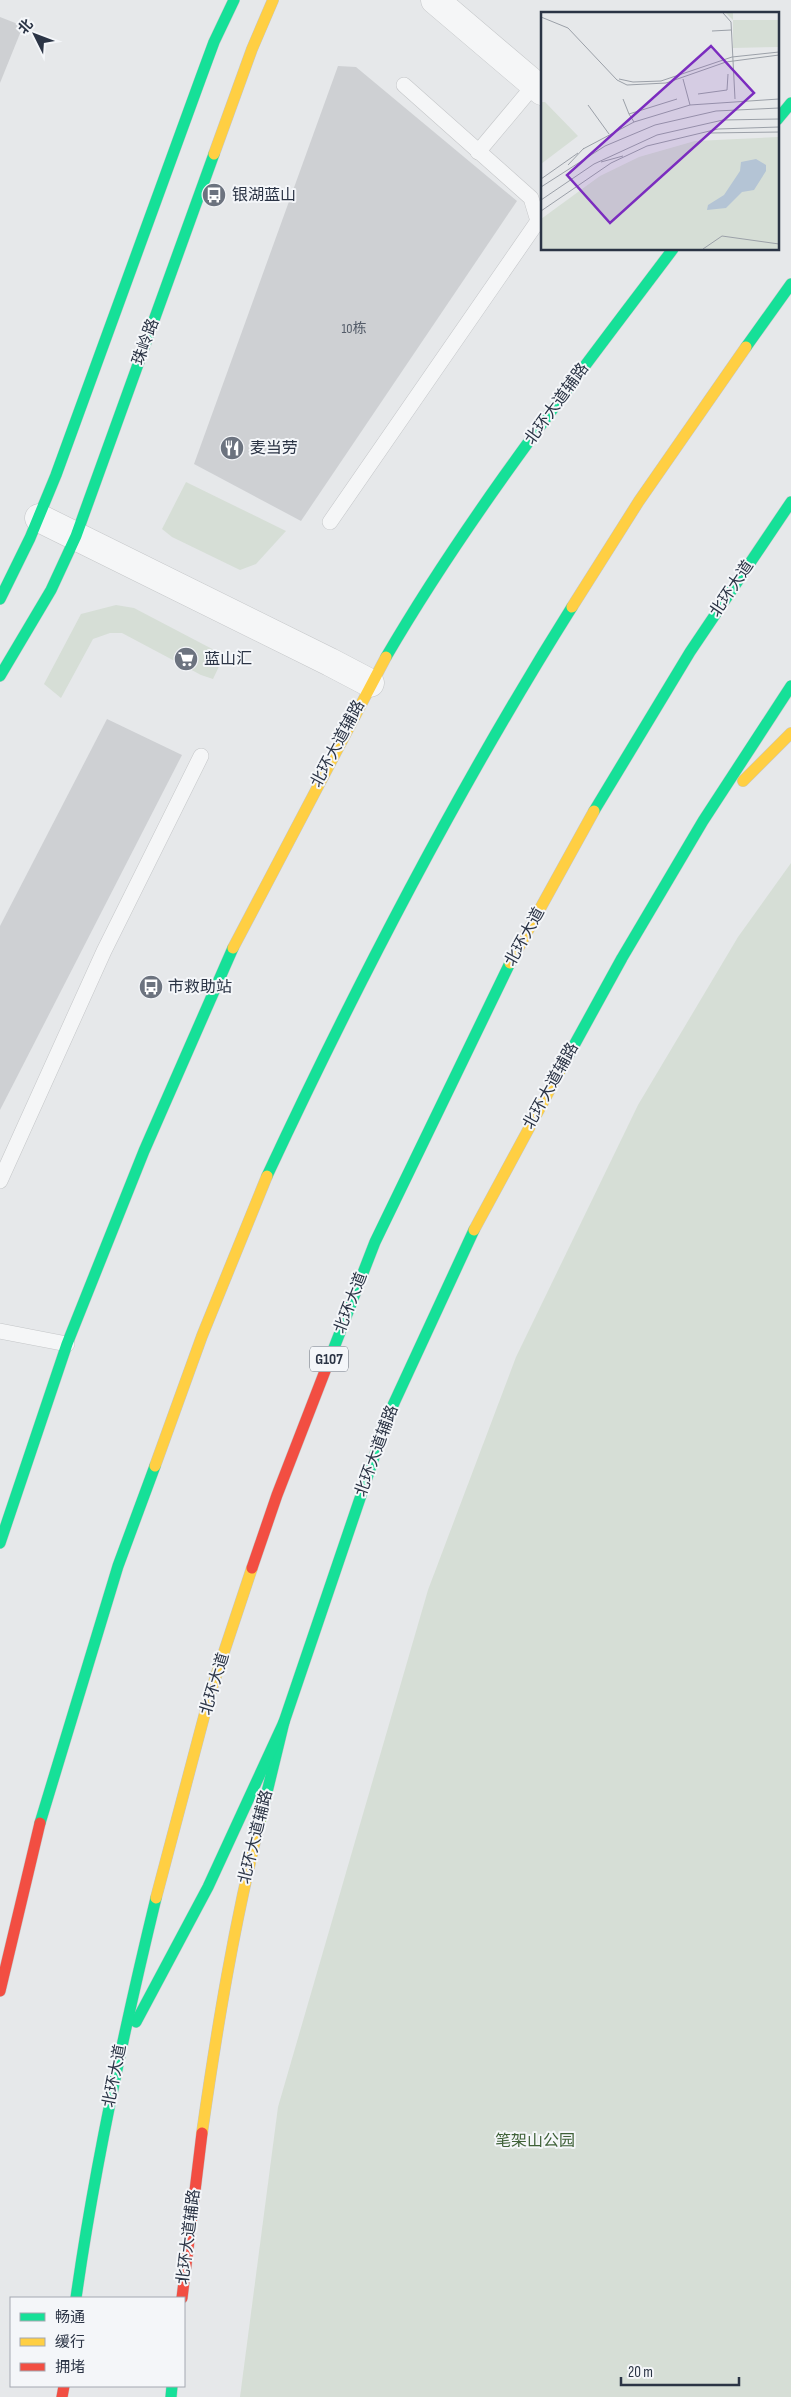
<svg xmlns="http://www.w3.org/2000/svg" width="791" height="2397" font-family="'Sofia Sans Condensed','Noto Sans SC',sans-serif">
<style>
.green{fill:#d6ded6}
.building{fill:#ced0d3}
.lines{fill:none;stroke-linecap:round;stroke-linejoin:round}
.lane-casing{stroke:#c4c6c8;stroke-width:16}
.street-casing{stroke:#c4c6c8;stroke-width:29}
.fast-casing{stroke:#c4c6c8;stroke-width:12}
.slow-casing{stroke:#c4c6c8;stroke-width:12}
.jam-casing{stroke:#c4c6c8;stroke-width:12}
.lane{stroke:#f5f6f7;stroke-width:15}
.street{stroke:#f5f6f7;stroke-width:28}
.fast{stroke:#16e098;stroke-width:11}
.slow{stroke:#ffcf43;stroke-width:11}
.jam{stroke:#f24e42;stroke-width:11}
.labels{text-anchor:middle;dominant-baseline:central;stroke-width:4;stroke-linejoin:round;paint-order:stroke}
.number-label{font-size:14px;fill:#545c69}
.shield{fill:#f4f6f9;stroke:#676e7b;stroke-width:1}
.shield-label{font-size:15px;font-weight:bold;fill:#2b3445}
.poi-label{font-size:16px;fill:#2b3445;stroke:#f4f6f9;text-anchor:start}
.street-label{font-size:16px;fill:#2b3445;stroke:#f4f6f9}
.park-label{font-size:16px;fill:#3f6138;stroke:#f4f6f9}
.inset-road{fill:none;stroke:#9ba0a8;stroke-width:1}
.view{fill:#7b2cbf;fill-opacity:0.15;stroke:#7b2cbf;stroke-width:2.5}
.inset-edge{fill:none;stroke:#2b3445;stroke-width:2.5}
</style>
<rect width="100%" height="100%" fill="#e6e8ea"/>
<g class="green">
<path d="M186,482L286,531L256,564L240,570L172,537L162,529Z"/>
<path d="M116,605L134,608L216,651L223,658L213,679L201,675L122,633H110L93,639L61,698L44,684L81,614Z"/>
<path d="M791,863V2397H240L278,2107L428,1590L516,1357L638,1105L738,937Z"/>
</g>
<g class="building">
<path d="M0,17L23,26L0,83Z"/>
<path d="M338,66L356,67L517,201L301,521L194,464Z"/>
<path d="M107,719L182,755L0,1110V926Z"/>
</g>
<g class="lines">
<g class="lane-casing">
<g id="lane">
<path d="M478,152L535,84"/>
<path d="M330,522L538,221L531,198L404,85"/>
<path d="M0,1181L104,951L201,756"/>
<path d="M0,1331L67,1344"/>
</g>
</g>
<g class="street-casing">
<g id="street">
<path d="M435,0L542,91"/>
<path d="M39,518L330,662L370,683"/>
</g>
</g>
<g class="fast-casing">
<g id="fast">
<path d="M777,120L791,103"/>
<path d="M746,347L791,284"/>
<path d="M0,599L30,538L56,475L200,80L214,42L234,0"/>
<path d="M386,657C470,513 573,382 673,249"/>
<path d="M0,676L51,590L76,536L214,154"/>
<path d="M594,811L690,652L791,502"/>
<path d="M561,1069L622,958L703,821L791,686"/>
<path d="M267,1176C358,981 457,790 572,607"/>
<path d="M332,1353L375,1242L510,963"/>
<path d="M0,1543L67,1344L144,1151L233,948"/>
<path d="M260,1821L284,1722L388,1416L474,1230"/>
<path d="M40,1823L118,1566L155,1466"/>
<path d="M136,2022L208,1887L284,1722"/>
<path d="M76,2298C95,2163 124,2030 156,1898"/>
<path d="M171,2397L172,2386"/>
</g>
</g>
<g class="slow-casing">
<g id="slow">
<path d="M214,154L252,49L273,0"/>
<path d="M572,607L639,501L746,347"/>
<path d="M743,781L791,733"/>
<path d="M233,948L386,657"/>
<path d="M510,963L594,811"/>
<path d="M474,1230L561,1069"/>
<path d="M155,1466L202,1336L267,1176"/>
<path d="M156,1898L210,1694L252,1568"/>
<path d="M202,2133C217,2028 234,1924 260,1821"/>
</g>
</g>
<g class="jam-casing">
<g id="jam">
<path d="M252,1568L277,1495L332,1353"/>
<path d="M0,1991L40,1823"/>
<path d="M182,2298L202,2133"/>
<path d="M62,2397L64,2386"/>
</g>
</g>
<use href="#lane" class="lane"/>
<use href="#street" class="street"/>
<use href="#fast" class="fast"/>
<use href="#slow" class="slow"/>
<use href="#jam" class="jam"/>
</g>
<defs>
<g id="bus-disc" transform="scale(1.25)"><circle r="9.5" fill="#6c737f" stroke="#f4f6f9"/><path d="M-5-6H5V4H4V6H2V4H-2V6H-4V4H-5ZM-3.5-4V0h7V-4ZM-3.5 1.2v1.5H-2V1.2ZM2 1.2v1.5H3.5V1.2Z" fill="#fff"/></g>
<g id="restaurant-disc" transform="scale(1.25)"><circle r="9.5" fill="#6c737f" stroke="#f4f6f9"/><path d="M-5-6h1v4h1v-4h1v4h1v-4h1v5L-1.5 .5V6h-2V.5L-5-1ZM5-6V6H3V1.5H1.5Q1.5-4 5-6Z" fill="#fff"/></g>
<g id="supermarket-disc" transform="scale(1.25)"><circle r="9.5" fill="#6c737f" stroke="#f4f6f9"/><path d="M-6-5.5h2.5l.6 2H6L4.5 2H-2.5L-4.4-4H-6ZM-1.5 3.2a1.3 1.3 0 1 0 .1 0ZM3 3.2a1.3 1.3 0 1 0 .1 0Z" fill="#fff"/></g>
</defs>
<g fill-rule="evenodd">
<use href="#bus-disc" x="214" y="195"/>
<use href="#restaurant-disc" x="232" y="448"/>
<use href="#supermarket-disc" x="186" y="659"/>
<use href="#bus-disc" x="151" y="987"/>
</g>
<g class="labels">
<g class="number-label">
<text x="354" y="328">10栋</text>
</g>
<rect class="shield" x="310" y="1346.5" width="38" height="25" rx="4"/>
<g class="shield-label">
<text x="329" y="1359">G107</text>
</g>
<g class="poi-label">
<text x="232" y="195">银湖蓝山</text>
<text x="250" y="448">麦当劳</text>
<text x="204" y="659">蓝山汇</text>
<text x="168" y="987">市救助站</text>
</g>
<g class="street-label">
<text transform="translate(146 342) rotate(-70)">珠岭路</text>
<text transform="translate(557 404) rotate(-54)">北环大道辅路</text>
<text transform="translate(732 589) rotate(-56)">北环大道</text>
<text transform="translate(338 744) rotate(-62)">北环大道辅路</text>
<text transform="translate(525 937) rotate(-61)">北环大道</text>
<text transform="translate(551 1086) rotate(-61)">北环大道辅路</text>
<text transform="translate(351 1303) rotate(-69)">北环大道</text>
<text transform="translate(377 1451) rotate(-70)">北环大道辅路</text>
<text transform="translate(215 1684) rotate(-73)">北环大道</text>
<text transform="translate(256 1837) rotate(-76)">北环大道辅路</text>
<text transform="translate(115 2076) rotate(-79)">北环大道</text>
<text transform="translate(189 2237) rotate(-83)">北环大道辅路</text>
</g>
<g class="park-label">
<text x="535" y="2141">笔架山公园</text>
</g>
</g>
<g transform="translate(541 12)">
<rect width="238" height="238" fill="#e6e8ea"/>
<path d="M185,1H192V8H237V35L192,36V8ZM0,90H4L37,124L0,152ZM237,125V237H0V207L59,164L98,145L154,129Z" fill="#d6ded6"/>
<path d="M215,147L225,153V159L213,178L201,180L185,196L166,198L167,193L183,183L199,159L200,150Z" fill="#b4c4d5"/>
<path class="inset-road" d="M182,1L190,10L194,87M0,5L27,16L76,68L86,73L125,71L185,50L238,43M171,19L190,18M78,67L92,70L120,69L191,45L238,40M142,67L149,93M157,82L186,78L187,62M82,87L88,102M47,93L68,122M93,110L88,102L136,87M169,121L238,120M42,137L93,110L149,93L238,87M60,150L82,144M27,153L43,136M0,167L37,141M0,175L64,134L114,113L175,99L238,96M0,188L53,152L116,123L182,108L238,107M0,199L70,151L106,134L177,117L238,115M162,237L181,224L238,232"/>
<path class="view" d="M170,34L213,81L69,211L26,163Z"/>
<rect width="238" height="238" class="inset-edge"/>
</g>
<rect x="10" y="2297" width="175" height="90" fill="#f4f6f9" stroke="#a4a8b1"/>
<rect x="20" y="2313" width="25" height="8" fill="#16e098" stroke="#a4a8b1"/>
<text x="55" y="2322" font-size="15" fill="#2b3445">畅通</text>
<rect x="20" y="2338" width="25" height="8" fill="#ffcf43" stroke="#a4a8b1"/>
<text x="55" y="2347" font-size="15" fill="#2b3445">缓行</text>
<rect x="20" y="2363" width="25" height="8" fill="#f24e42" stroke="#a4a8b1"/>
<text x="55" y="2372" font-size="15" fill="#2b3445">拥堵</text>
<g transform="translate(35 35) rotate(312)" stroke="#f4f6f9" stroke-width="4" paint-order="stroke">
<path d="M0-4L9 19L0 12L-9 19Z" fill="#2b3445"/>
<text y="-8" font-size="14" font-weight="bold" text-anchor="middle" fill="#2b3445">北</text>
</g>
<path d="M621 2377v8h118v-8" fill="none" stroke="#2b3445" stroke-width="2.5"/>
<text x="628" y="2377" font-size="15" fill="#2b3445" stroke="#f4f6f9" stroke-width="4" paint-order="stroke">20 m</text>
</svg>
